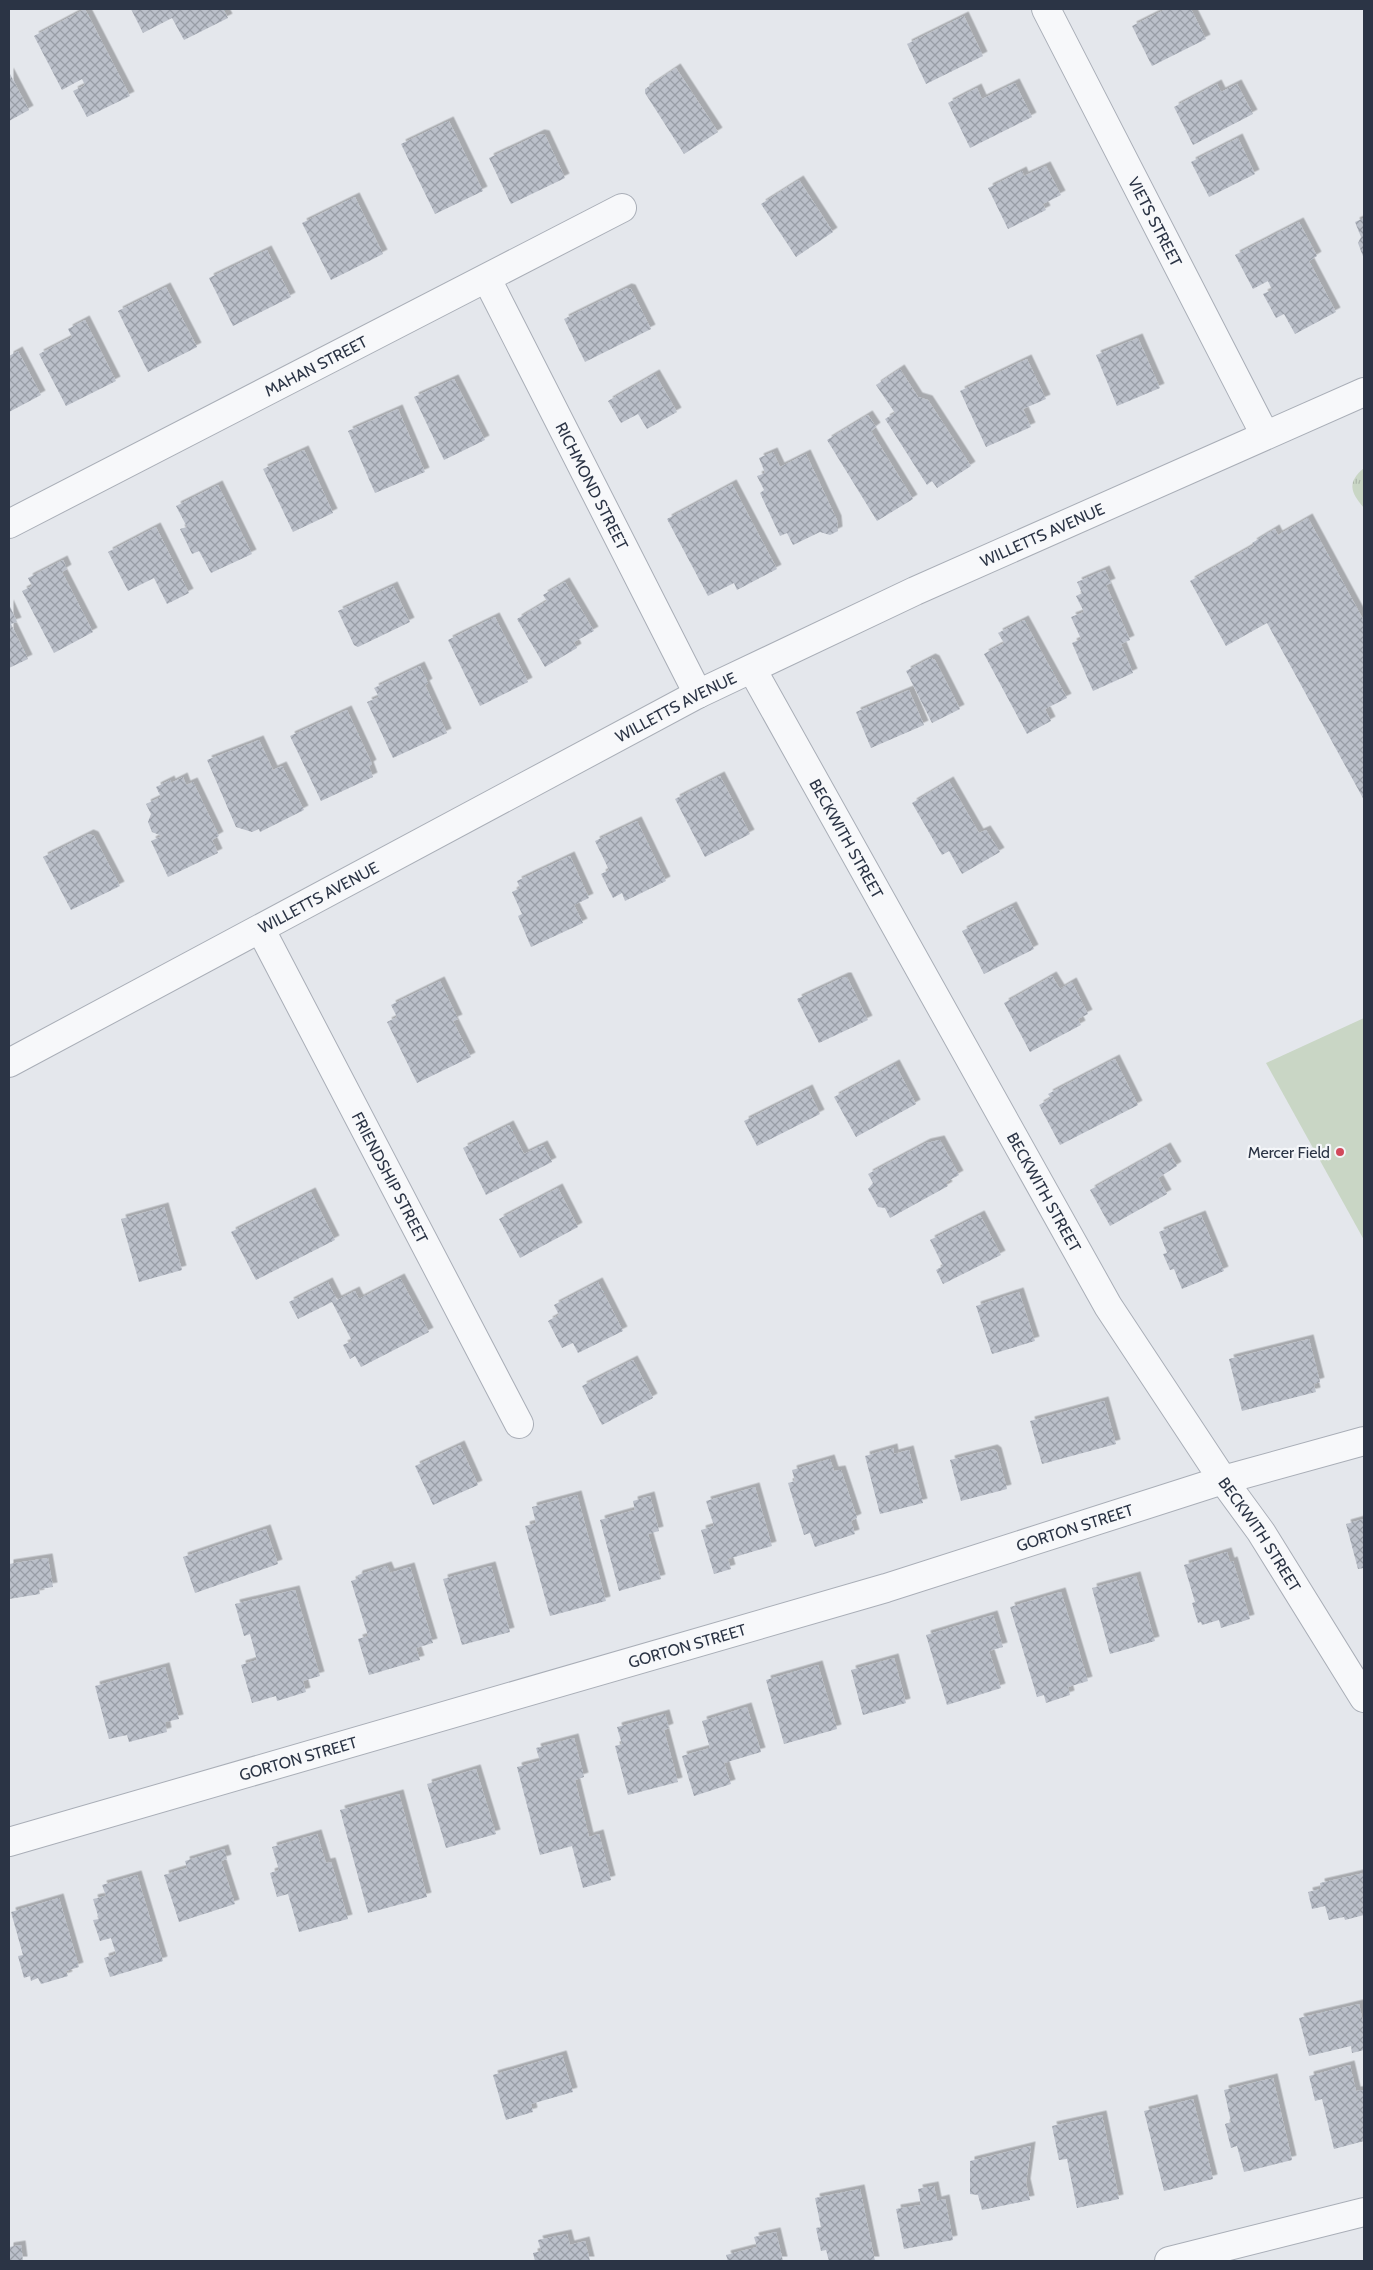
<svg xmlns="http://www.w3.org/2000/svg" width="1373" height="2270" font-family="Cabin,sans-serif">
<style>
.grass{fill:url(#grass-tufts)}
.pitch{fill:#c9d6c5}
.building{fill:url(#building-cross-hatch);filter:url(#shadow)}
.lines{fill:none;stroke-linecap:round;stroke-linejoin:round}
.minor-casing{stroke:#a9aeb7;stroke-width:30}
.tertiary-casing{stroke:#a9aeb7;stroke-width:30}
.minor{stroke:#f7f8fa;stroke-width:28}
.tertiary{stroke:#f7f8fa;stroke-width:28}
.poi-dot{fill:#d1495b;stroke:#f4f6f9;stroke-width:2}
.labels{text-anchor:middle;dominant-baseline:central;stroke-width:4.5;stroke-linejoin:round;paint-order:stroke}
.street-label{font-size:16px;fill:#2b3445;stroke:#f4f6f9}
.poi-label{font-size:16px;fill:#2b3445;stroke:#f4f6f9;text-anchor:end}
</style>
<defs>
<pattern id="grass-tufts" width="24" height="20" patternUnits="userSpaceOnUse" patternTransform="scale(1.25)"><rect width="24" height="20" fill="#c9d6c5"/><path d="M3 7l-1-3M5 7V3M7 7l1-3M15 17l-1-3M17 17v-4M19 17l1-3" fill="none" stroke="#adb8ab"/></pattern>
<pattern id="building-cross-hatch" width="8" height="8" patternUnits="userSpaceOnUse" patternTransform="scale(1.25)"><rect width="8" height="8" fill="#bbc0ca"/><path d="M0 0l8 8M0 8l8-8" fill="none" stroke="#989da6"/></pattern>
<filter id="shadow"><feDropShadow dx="4.5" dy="-4.5" stdDeviation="0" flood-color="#0004"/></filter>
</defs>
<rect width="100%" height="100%" fill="#e4e7ec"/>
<path class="grass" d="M1364,468V508C1350,492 1347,482 1364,468Z"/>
<path class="pitch" d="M1364,1018V1240L1266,1063Z"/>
<g class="building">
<path d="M85,9L130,96L87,117L73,91L85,85L82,79L62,90L34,36Z"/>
<path d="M131,9H223L228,18L184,40L172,18L143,33Z"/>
<path d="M1166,9H1191L1206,39L1152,66L1132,26Z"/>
<path d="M964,16L983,56L926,84L907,44Z"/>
<path d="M676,68L718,132L684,154L645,93V89Z"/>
<path d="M9,72L29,110L9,121Z"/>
<path d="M1015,83L1032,117L970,148L948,103L977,88L982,99Z"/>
<path d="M1217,84L1221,92L1237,84L1253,114L1193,145L1174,107Z"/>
<path d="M449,121L483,191L435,214L401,144Z"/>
<path d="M540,134L545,135L565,178L511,204L489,158Z"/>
<path d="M1238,138L1255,174L1209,197L1191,162Z"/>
<path d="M1046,166L1061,195L1043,204L1046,210L1008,229L988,188L1022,171L1024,176Z"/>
<path d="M799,180L833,232L796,257L761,204Z"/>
<path d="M355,197L383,254L331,280L302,223Z"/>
<path d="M1364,218V259L1358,243L1361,237L1355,222Z"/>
<path d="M1299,222L1317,256L1309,261L1336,312L1295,334L1284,314L1276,318L1263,294L1272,290L1268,281L1253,289L1235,255Z"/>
<path d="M267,250L291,297L233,326L209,278Z"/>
<path d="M166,287L197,347L148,372L118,311Z"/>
<path d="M627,288L631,289L651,329L585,362L564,319Z"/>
<path d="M85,320L116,381L66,406L39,354L72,337L68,329Z"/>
<path d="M1138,338L1160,388L1117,406L1096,355Z"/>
<path d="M18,351L41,395L9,412V356Z"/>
<path d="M1027,359L1046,399L1023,409L1031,427L986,447L960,391Z"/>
<path d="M900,369L918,397L928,400L971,466L937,488L932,481L927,485L885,419L895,413L876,385Z"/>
<path d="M655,374L677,412L647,429L638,414L621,423L608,401Z"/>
<path d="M454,379L485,440L444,460L414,397Z"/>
<path d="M398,409L425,472L375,493L348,431Z"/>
<path d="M868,415L876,427L871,431L913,499L877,521L827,440Z"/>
<path d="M304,450L333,513L293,532L263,469Z"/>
<path d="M773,452L780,467L806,454L837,520L838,531L830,535L820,532L793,545L787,533L780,536L760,493L764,490L757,476L765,473L759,458Z"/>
<path d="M732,484L777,569L737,590L734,583L708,596L667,519Z"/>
<path d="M218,485L252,554L211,573L199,551L192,554L180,529L187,527L176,506Z"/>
<path d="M1308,518L1364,621V800L1267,623L1226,646L1190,581L1254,545L1252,543L1275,529L1278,535Z"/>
<path d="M156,527L189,593L167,604L154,578L128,591L108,552Z"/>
<path d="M63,560L67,569L62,572L93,632L54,653L22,591L32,586L28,578Z"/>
<path d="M1105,570L1111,583L1106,585L1130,640L1121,644L1133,673L1093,691L1072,643L1081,639L1071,617L1084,612L1076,596L1082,593L1077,582Z"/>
<path d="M565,582L594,631L574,642L577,648L545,667L517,619L547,601L543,595Z"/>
<path d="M393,586L410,622L358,647L354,645L338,611Z"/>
<path d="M9,604L17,622L11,624L28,659L9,668Z"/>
<path d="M495,617L528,682L480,706L448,640Z"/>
<path d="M1024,620L1067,698L1045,709L1051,721L1027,734L984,654L1004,643L998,633Z"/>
<path d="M931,658L935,660L960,709L932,723L906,671Z"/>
<path d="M420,666L428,683L425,685L447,733L393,758L367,702L379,697L374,688Z"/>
<path d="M909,690L924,725L871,748L856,712Z"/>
<path d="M347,710L372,764L369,766L373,777L321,801L290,736Z"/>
<path d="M259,740L273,770L282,766L304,810L260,832L259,829L252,832L236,827L207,760Z"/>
<path d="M720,776L750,834L705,857L675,799Z"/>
<path d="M183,777L186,785L193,782L219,836L212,840L218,853L168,877L151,841L162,836L152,832L148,822L151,814L146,804L161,797L156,787L170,780L171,783Z"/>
<path d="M949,781L979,833L986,830L1000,852L962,874L949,851L942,855L912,803Z"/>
<path d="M637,821L666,881L625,901L622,893L613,898L601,874L609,870L595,841Z"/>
<path d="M89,834L94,836L120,886L71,910L43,857Z"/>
<path d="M570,856L589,898L574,905L583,923L531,947L518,916L522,914L512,892L520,888L517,881Z"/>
<path d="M1012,906L1034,949L984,974L962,931Z"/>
<path d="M1052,976L1060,989L1072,982L1088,1014L1078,1019L1081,1025L1030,1052L1004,1003Z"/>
<path d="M844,977H847L868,1020L819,1043L797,999Z"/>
<path d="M440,981L458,1019L453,1021L471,1057L417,1083L387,1022L397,1017L391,1005Z"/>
<path d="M1115,1059L1138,1105L1060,1145L1039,1105L1051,1098L1048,1094Z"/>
<path d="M895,1064L916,1104L856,1137L834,1097Z"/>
<path d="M808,1089L820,1114L757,1146L744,1121Z"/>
<path d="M509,1125L524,1154L543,1145L552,1162L486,1195L463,1148Z"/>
<path d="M940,1140L959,1175L946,1182L948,1186L890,1218L885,1208L878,1207L868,1189L873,1183L868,1174L926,1143Z"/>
<path d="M1166,1147L1177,1166L1158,1178L1167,1194L1110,1226L1090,1190Z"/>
<path d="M558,1188L578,1227L520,1258L499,1219Z"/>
<path d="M311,1192L335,1240L256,1280L231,1232Z"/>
<path d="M164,1207L182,1270L139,1282L121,1219Z"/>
<path d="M980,1215L1001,1255L943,1284L936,1270L943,1266L930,1240Z"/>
<path d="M1201,1215L1224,1271L1182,1289L1174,1269L1170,1270L1163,1254L1167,1253L1159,1232Z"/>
<path d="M400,1278L429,1332L361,1367L355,1356L350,1359L343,1345L352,1341L332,1302L298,1319L289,1302L328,1282L337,1300L355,1291L359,1299Z"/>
<path d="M598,1282L623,1331L578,1353L573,1343L562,1348L548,1321L559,1315L554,1305Z"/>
<path d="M1019,1292L1035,1341L992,1354L976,1306Z"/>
<path d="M1309,1339L1320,1382L1314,1384L1316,1392L1242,1411L1229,1359Z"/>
<path d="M633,1360L653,1398L602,1425L582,1386Z"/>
<path d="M1104,1401L1116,1444L1042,1464L1030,1421Z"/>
<path d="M460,1445L478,1485L433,1505L415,1466Z"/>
<path d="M893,1448L894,1454L909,1450L923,1503L880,1514L865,1456Z"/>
<path d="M993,1449L997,1452L1007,1489L961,1501L950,1460Z"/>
<path d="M830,1459L834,1471L841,1470L857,1518L851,1521L855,1534L815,1547L810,1533L804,1535L788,1483L795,1481L792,1470Z"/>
<path d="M755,1487L772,1546L728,1559L731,1569L714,1574L701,1530L714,1526L706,1501Z"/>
<path d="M577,1495L606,1601L550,1616L525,1526L536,1523L532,1507Z"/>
<path d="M650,1496L659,1531L648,1534L661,1579L619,1591L600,1520L635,1510L633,1501Z"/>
<path d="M1364,1519V1568L1358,1569L1346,1524Z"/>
<path d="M266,1529L278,1564L195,1593L183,1557Z"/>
<path d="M1227,1552L1230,1562L1233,1561L1250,1619L1221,1628L1219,1620L1202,1625L1201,1622L1198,1623L1192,1603L1195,1602L1184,1565Z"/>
<path d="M48,1558L53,1587L39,1589L40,1594L9,1599V1564Z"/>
<path d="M387,1566L390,1573L410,1567L433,1643L416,1648L420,1660L369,1675L358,1639L368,1636L351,1581L357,1579L358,1575Z"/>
<path d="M491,1566L510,1632L462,1645L443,1579Z"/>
<path d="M1136,1576L1155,1641L1110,1654L1092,1588Z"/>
<path d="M295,1590L320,1676L303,1681L306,1692L277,1701L276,1696L252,1703L241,1665L257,1660L250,1634L244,1636L235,1604Z"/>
<path d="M1061,1592L1088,1681L1068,1687L1070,1695L1046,1703L1044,1695L1037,1697L1010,1607Z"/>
<path d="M993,1615L1003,1647L989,1651L1001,1688L947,1705L926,1635Z"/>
<path d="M894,1658L906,1703L863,1715L851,1670Z"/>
<path d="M818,1665L837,1729L784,1744L766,1680Z"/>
<path d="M165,1667L179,1719L165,1722L167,1732L129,1742L127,1735L109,1739L95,1686Z"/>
<path d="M747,1707L761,1752L724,1763L731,1784L694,1796L682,1756L710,1748L702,1721Z"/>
<path d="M665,1714L669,1728L664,1730L678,1782L628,1795L615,1746L622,1744L617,1727Z"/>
<path d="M574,1738L584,1777L575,1780L589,1837L599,1834L611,1880L583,1888L572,1846L540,1855L517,1767L540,1761L536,1748Z"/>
<path d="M476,1769L496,1834L446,1848L427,1784Z"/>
<path d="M399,1794L427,1897L368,1913L340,1810Z"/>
<path d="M317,1834L326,1863L331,1862L348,1919L299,1932L288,1894L277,1897L270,1873L279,1870L272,1847Z"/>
<path d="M224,1849L227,1859L221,1861L235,1904L179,1922L164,1875L187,1868L185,1861Z"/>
<path d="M1364,1873V1915L1345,1920L1344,1917L1329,1920L1325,1906L1312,1909L1308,1892L1321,1889L1320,1883Z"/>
<path d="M137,1875L163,1961L110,1977L104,1958L116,1954L111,1938L100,1941L93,1920L99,1919L93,1899L106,1896L102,1885Z"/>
<path d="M59,1898L79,1967L66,1971L68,1976L41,1984L38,1978L31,1981L30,1976L24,1978L18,1956L23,1955L11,1912Z"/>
<path d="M1359,2004L1364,2026V2050L1352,2053L1351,2046L1309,2056L1299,2018Z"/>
<path d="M562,2055L573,2092L531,2104L533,2112L506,2120L493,2075Z"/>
<path d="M1350,2065L1356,2091L1364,2090V2141L1334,2149L1322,2099L1315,2101L1309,2076Z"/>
<path d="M1273,2078L1292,2160L1244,2172L1237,2146L1231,2148L1225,2124L1231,2122L1224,2090Z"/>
<path d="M1193,2099L1213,2179L1164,2191L1144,2111Z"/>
<path d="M1102,2115L1119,2199L1077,2208L1067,2159L1059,2160L1052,2126Z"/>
<path d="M1031,2146L1026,2183L1030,2200L982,2210L978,2195L970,2194V2161Z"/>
<path d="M934,2186L937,2201L945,2199L953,2240L904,2249L896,2209L921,2205L918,2189Z"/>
<path d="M860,2189L875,2261H829L826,2250L821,2251L816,2228L821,2227L815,2198Z"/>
<path d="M776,2232L783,2261H728L726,2255L757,2247L754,2237Z"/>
<path d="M567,2234L570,2245L585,2241L590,2261H535L533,2253L541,2251L538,2240Z"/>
<path d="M21,2245L23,2261H9V2247Z"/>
</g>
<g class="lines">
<g class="minor-casing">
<g id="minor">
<path id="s1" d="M1046,9L1265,435"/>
<path id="s2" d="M487,279L698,694"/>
<path id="s3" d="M9,524L622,208"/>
<path id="s4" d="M752,669L1108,1306L1223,1480L1261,1532L1364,1698"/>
<path id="s5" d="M261,930L519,1424"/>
<path id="s6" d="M9,1842L886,1588L1223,1480L1364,1441"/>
<path d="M1169,2261L1364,2212"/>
</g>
</g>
<g class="tertiary-casing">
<g id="tertiary">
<path id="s7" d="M9,1063L698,694L915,591L1364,392"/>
</g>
</g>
<use href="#minor" class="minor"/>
<use href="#tertiary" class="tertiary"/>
</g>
<circle class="poi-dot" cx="1340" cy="1152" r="5"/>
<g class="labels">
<g class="street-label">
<text stroke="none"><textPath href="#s1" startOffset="239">VIETS STREET</textPath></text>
<text stroke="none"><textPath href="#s3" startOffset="345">MAHAN STREET</textPath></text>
<text stroke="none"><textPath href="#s2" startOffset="232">RICHMOND STREET</textPath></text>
<text stroke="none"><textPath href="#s7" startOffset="1161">WILLETTS AVENUE</textPath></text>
<text stroke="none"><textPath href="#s7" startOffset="756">WILLETTS AVENUE</textPath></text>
<text stroke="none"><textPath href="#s4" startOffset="194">BECKWITH STREET</textPath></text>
<text stroke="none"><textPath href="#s7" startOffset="351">WILLETTS AVENUE</textPath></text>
<text stroke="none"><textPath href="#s5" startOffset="279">FRIENDSHIP STREET</textPath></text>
<text stroke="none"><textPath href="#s4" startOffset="599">BECKWITH STREET</textPath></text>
<text stroke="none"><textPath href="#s6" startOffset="1111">GORTON STREET</textPath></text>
<text stroke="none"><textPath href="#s4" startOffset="1004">BECKWITH STREET</textPath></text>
<text stroke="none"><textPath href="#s6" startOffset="706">GORTON STREET</textPath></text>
<text stroke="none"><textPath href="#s6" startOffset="301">GORTON STREET</textPath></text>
</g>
<g class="poi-label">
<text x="1330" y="1152">Mercer Field</text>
</g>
</g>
<rect width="1373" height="2270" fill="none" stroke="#2b3445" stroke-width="20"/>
</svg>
